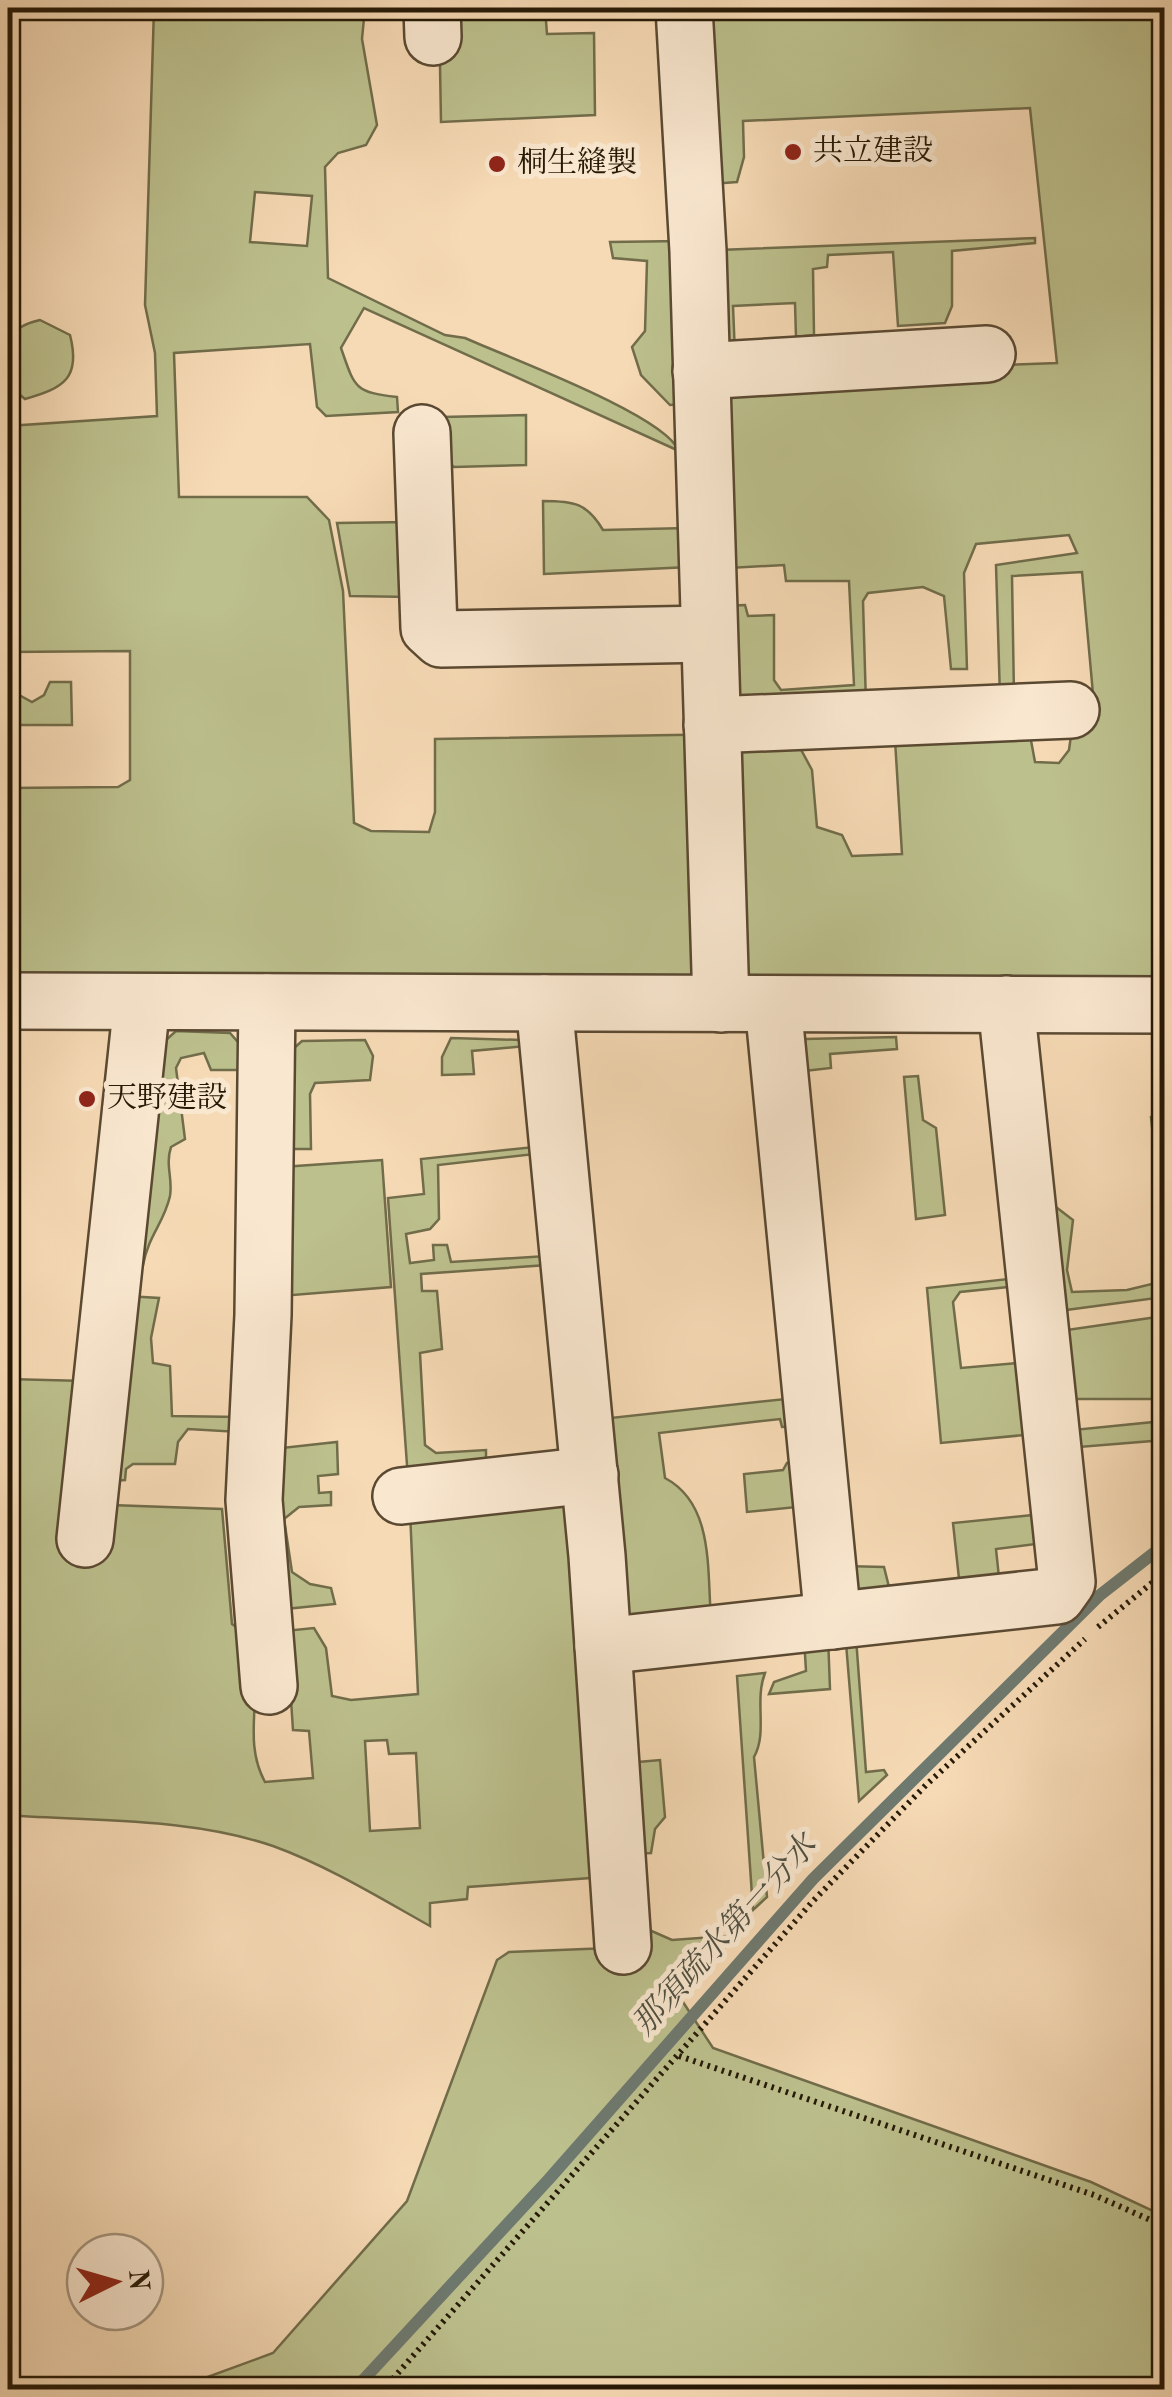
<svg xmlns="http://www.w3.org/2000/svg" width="1172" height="2397" font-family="'Old Standard TT','Noto Serif JP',serif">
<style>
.green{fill:#bcc08d;stroke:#716c4a;stroke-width:2.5;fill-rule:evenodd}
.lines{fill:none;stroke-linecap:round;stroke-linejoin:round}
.stream{stroke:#6e796f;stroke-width:12}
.minor-casing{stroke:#5a4932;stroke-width:60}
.path{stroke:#261906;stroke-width:6;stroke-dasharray:2.5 5;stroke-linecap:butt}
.minor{stroke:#f9e7cf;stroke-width:55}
.poi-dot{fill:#8f2418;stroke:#f9e7cf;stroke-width:4}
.labels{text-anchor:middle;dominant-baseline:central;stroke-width:10;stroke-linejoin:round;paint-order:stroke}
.poi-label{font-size:30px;fill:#261906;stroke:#f9e7cf;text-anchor:start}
.water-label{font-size:32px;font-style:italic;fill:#505143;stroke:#f9e7cf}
</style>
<rect width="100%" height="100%" fill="#f6dab5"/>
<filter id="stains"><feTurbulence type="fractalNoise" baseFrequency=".002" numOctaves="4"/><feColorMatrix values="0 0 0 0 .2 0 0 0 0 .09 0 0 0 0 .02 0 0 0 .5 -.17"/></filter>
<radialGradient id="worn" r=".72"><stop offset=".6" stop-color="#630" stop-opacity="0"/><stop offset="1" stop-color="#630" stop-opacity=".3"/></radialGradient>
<g class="green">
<path d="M154,8H365L362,39L377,125L366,145L338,153L325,167L328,278L445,335L465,338C507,357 665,415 679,451L364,308L341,348C355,388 354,392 397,397L398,412L326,416L317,407L310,344L174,353L179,497H307L329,520L343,591L354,823L371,831L429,832L435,812V739L792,733L812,770L817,827L842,835L852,856L902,854L895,740L1030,735L1035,762L1059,763L1069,750L1073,721L1093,694L1082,572L1012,576L1014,696L1000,697L996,565L1077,553L1069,535L976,544L964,573L967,669H951L944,596L923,587L868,593L863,601L866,704L727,700L720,606L745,605L748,616L774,615V680L781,690L854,685L849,581H786L784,565L729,568L716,390L746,375L1057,363L1030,108L743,121L744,157L737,182L711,184L700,8H1164V978L8,973V788L118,787L130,780V651L8,652V426L157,416L155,353L145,305ZM255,192L312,196L307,246L250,242Z"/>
<path d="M439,8H545L547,34L594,33L595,115L441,122Z"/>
<path d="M1035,238V243L952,251V306L945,323L898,326L893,252L828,255L827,267L813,269L814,335L796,337L795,303L733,306L735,354L722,337L719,250Z"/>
<path d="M681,241L682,404L670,405L641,375L632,347L645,331L647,261L613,258L610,242Z"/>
<path d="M40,320L70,335C81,378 64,388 25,399L8,385C7,349 0,329 40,320Z"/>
<path d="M526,415V465L454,467L443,458L442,417Z"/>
<path d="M543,501C574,501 587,503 603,530L687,528L689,567L544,574Z"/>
<path d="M409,522L411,597L350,596L337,523Z"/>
<path d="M50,682H71L72,725H8V689L32,702L44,695Z"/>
<path d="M176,1031L230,1033L243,1048V1070H211L204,1053L181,1058L176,1068L185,1139L171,1147C165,1165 173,1179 170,1196C164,1223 149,1234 143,1265L132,1267L156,1049Z"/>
<path d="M896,1037L897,1049L830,1054L831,1068L795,1072L793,1048L805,1039Z"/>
<path d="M451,1038L522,1040L526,1046L472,1051L474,1074L442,1075V1057Z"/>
<path d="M365,1040L373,1056L370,1080L315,1083L310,1094L311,1149H283L285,1056L302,1041Z"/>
<path d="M918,1076L923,1120L936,1128L945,1215L916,1219L904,1077Z"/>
<path d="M1164,1115V1240L1151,1117Z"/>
<path d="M534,1147L535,1154L438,1165L439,1219L430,1229L406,1234L410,1263L434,1260L433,1245H447L451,1262L546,1256L547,1265L421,1274L422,1291H437L442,1349L420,1353L425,1445L436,1453L486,1450V1468L408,1479L388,1198L424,1194L421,1159Z"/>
<path d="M382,1160L391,1287L281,1296L282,1167Z"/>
<path d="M1052,1204L1073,1220L1067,1270L1072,1292L1127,1290L1164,1281V1297L1051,1312Z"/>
<path d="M1017,1278L1018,1286L960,1292L953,1302L961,1368L1028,1362L1035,1434L941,1443L927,1288Z"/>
<path d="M126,1296L159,1298L151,1338L153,1363L170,1366L172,1416L239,1417V1432L188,1429L178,1442L175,1464H133L126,1469L125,1480L113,1481L111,1505L222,1509L232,1624L248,1635C250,1650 255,1666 255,1682C256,1717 247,1749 265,1782L313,1778L309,1731L293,1730L291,1700L274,1632L314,1628L326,1648L332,1696L351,1700L418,1694L410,1511L570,1494L604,1877L468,1887L467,1899L430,1903V1926C380,1898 328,1866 273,1846C188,1817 96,1822 8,1815V1379L85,1381L128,1398L132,1356L119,1349ZM387,1740L389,1754L416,1753L420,1828L370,1831L365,1741Z"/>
<path d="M1164,1316V1399H1062L1053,1332Z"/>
<path d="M795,1398L799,1426L782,1427L780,1419L659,1433L665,1478C714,1504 707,1569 711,1619L621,1616L601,1419Z"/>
<path d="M1164,1421V1440L1067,1448L1063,1431Z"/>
<path d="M337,1442L338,1474L318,1476L319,1493L331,1492V1505L299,1507L284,1519L292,1572L310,1584L331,1588L335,1604L275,1610L272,1449Z"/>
<path d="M802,1461L807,1506L747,1512L744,1474L783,1470L787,1463Z"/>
<path d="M1043,1514L1044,1543L996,1549L1000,1587L848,1606L844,1566L884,1567L891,1595L960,1588L953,1523Z"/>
<path d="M845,1631L856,1638L866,1772L884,1770L887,1775L859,1801Z"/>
<path d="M828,1636L830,1689L769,1694L774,1682L806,1671L804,1638Z"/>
<path d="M765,1673C754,1701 768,1732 754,1757L767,1897L753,1910L737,1676Z"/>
<path d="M660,1760L665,1817L655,1829L651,1853L633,1854L627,1763Z"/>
<path d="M647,1929L672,1940L727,1936L731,1940L681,1999L713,2048L1091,2182L1164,2216V2389L172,2390L273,2353L407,2201L497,1960L509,1952L610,1948Z"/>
</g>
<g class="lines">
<path class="stream" d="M354,2390L549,2179L813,1879L1100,1595L1164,1545"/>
<g class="minor-casing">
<g id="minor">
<path d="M432,8L433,37"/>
<path d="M684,8L698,251L721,1004"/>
<path d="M701,371L987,354"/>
<path d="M422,433L429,628L441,639L709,634"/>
<path d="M712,725L1071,710"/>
<path d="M8,1001L1164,1005"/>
<path d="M267,1002L263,1315L254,1500L269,1686"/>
<path d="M544,1003L597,1556L623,1946"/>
<path d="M773,1004L833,1621"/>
<path d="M401,1496L590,1475"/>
<path d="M85,1539L142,1002"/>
<path d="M603,1646L1057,1596L1067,1582L1006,1004"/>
</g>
</g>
<g class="path">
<path d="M1098,1627L1164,1573"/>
<path d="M679,2056L1094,2195L1164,2226"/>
<path d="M383,2390L813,1901L926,1785L1085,1639"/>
</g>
<use href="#minor" class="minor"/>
</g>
<g class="poi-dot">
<circle cx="793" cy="152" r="10"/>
<circle cx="497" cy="164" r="10"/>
<circle cx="87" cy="1099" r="10"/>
</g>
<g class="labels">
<g class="poi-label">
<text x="813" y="152">共立建設</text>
<text x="517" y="164">桐生縫製</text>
<text x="107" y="1099">天野建設</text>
</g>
<g class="water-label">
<text transform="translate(726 1936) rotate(-48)">那須疏水第一分水</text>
</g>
</g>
<rect width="1172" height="2397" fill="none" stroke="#f6dab5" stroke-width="40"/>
<rect x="10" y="10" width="1152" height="2377" fill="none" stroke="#261906" stroke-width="5"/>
<rect x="20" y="20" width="1132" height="2357" fill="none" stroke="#261906" stroke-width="2.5"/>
<g transform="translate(115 2282) rotate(85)"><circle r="48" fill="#f9e7cf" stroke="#a5957f" stroke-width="2.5"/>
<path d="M0-8L18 38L0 25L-18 38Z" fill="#8f2418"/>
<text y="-15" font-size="28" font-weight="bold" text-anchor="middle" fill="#261906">N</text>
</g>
<rect width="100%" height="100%" filter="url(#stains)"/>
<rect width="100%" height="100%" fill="url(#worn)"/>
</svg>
